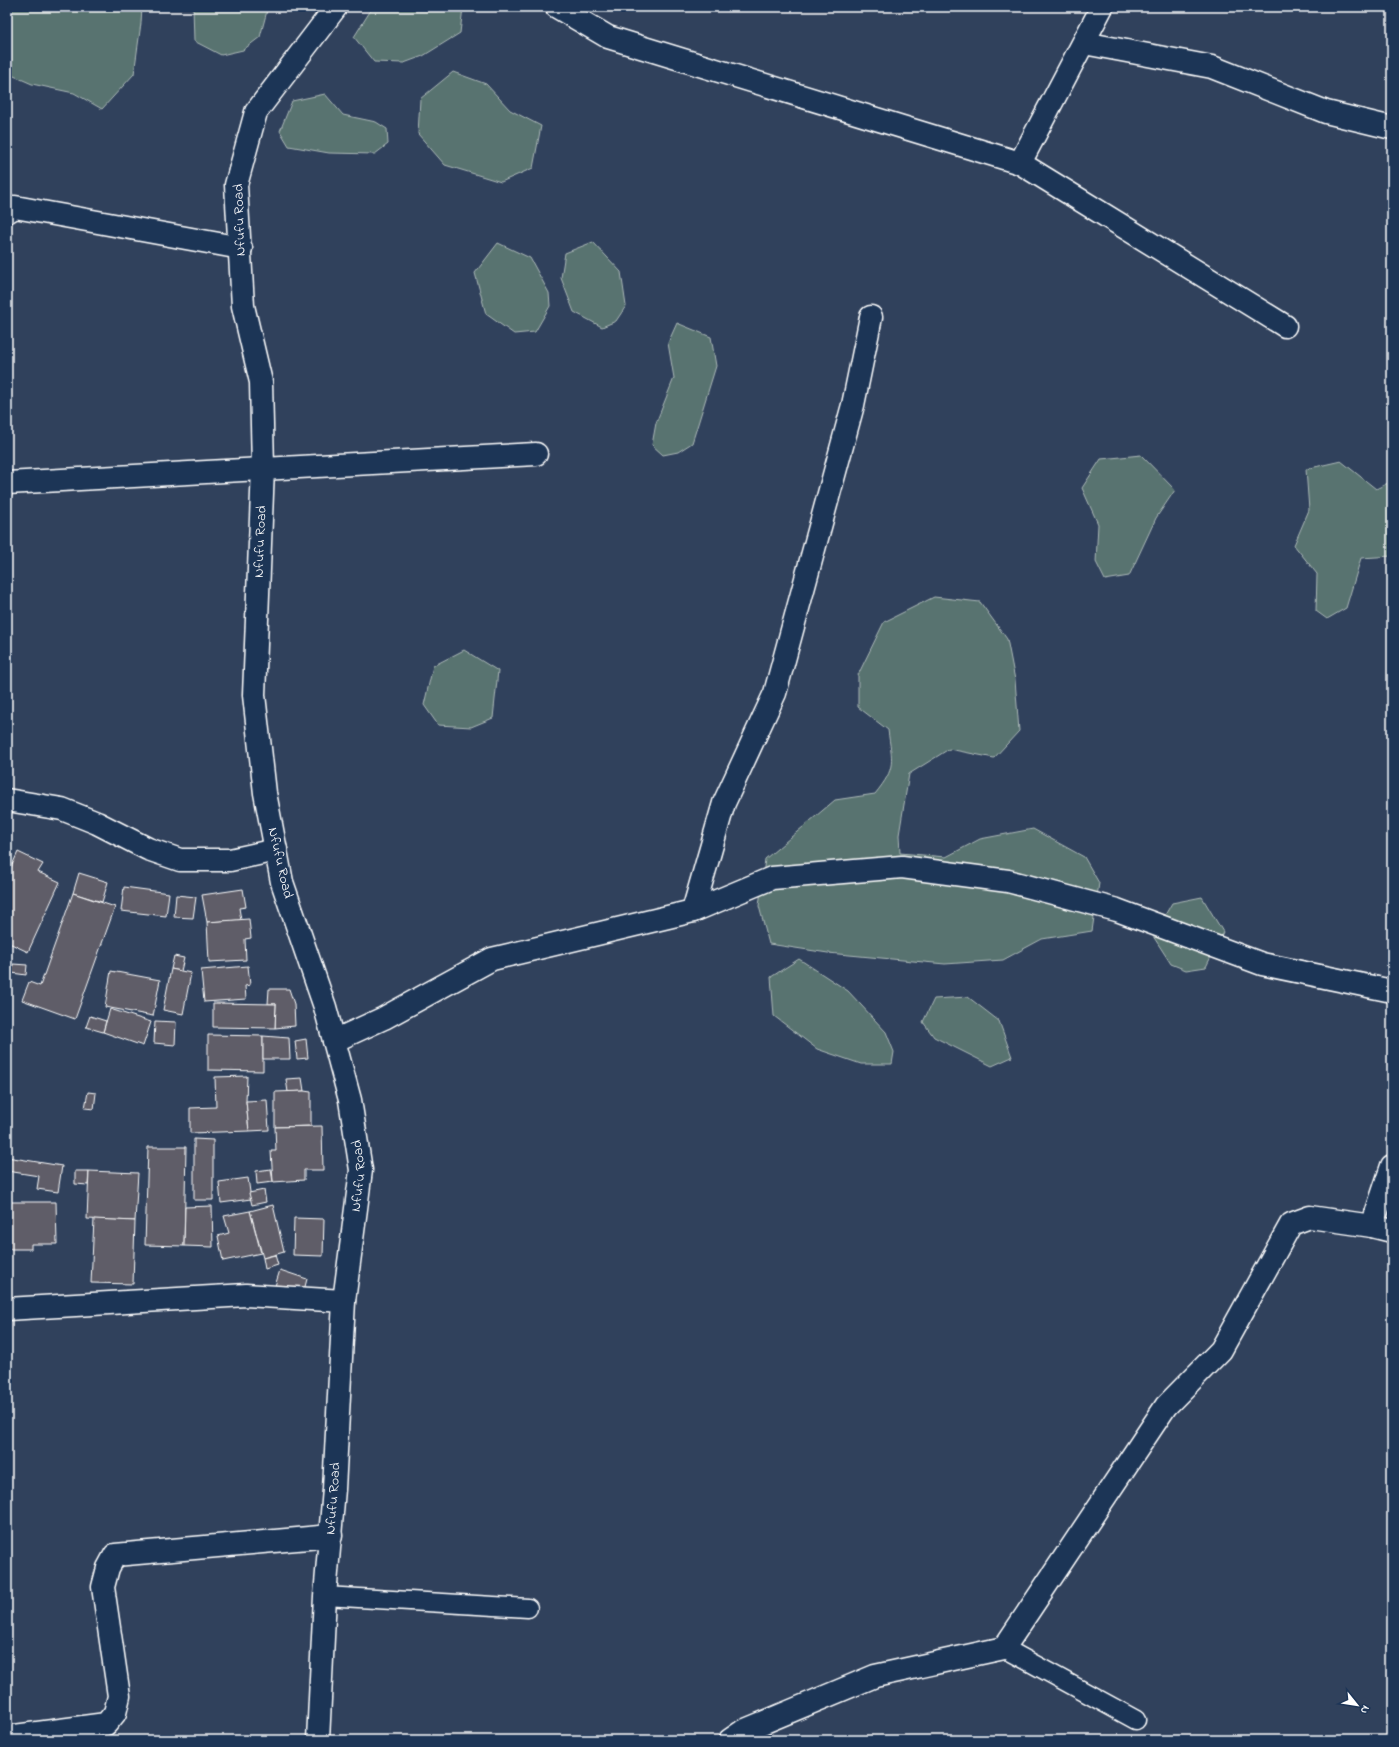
<svg xmlns="http://www.w3.org/2000/svg" width="1399" height="1747" font-family="'Indie Flower',sans-serif">
<style>
.green{fill:#597370;stroke:#acb9b8}
.building{fill:#5e5d68;stroke:#fff}
.lines{fill:none;stroke-linecap:round;stroke-linejoin:round}
.service-casing{stroke:#fff;stroke-width:21}
.minor-casing{stroke:#fff;stroke-width:25}
.tertiary-casing{stroke:#fff;stroke-width:25}
.service{stroke:#1d3557;stroke-width:18}
.minor{stroke:#1d3557;stroke-width:22}
.tertiary{stroke:#1d3557;stroke-width:22}
.labels{text-anchor:middle;dominant-baseline:central;stroke-width:3;stroke-linejoin:round;paint-order:stroke}
.street-label{font-size:14px;fill:#fff;stroke:#1d3557}
</style>
<rect width="100%" height="100%" fill="#30415c"/>
<filter id="ink" filterUnits="userSpaceOnUse"><feTurbulence type="fractalNoise" baseFrequency=".025" numOctaves="2"/><feDisplacementMap in="SourceGraphic" scale="8" xChannelSelector="R" yChannelSelector="G"/><feConvolveMatrix kernelMatrix="1 2 1 2 8 2 1 2 1" color-interpolation-filters="sRGB"/></filter>
<g filter="url(#ink)">
<g class="green">
<path d="M7,7H142L141,23L134,74L102,109L74,93L32,84L7,73Z"/>
<path d="M193,7H268L260,37L243,50L221,55L194,41Z"/>
<path d="M377,7H463L460,33L423,56L404,63L374,62L354,37L371,10Z"/>
<path d="M453,72L486,84L510,110L541,126L533,168L501,182L445,165L418,134L420,99Z"/>
<path d="M325,94L343,115L376,122L387,129L388,144L375,154L329,153L289,146L280,131L292,101Z"/>
<path d="M593,242L621,272L626,306L616,321L602,327L574,312L561,278L565,253Z"/>
<path d="M498,243L530,258L549,293L550,306L535,332L514,334L486,314L475,273Z"/>
<path d="M677,323L711,337L716,366L692,443L678,452L663,455L652,445L656,423L674,378L668,343Z"/>
<path d="M1141,455L1175,490L1156,518L1129,576L1105,580L1096,562L1098,524L1082,488L1101,459Z"/>
<path d="M1341,461L1376,489L1392,481V556L1361,558L1346,608L1327,619L1316,611L1317,574L1294,545L1309,510L1306,469Z"/>
<path d="M934,597L980,602L1007,639L1015,680L1019,731L994,758L949,749L909,774L899,835L900,853L946,857L980,839L1033,829L1084,857L1099,883L1092,931L1042,939L1003,960L945,964L828,953L769,944L759,906L765,859L835,800L875,794C897,767 892,762 888,730L858,707V675L884,622Z"/>
<path d="M464,650L498,671L493,718L471,727L438,725L424,705L433,666Z"/>
<path d="M1202,897L1223,932L1206,967L1186,970L1171,964L1153,936L1172,903Z"/>
<path d="M799,959L848,991L886,1032L894,1052L892,1064H861L817,1049L774,1016L771,977Z"/>
<path d="M968,997L999,1021L1012,1057L992,1066L934,1037L923,1022L934,999Z"/>
</g>
<g class="building">
<path d="M18,852L43,864L38,872L60,882L28,952L7,942V876Z"/>
<path d="M79,873L108,882L102,902L73,893Z"/>
<path d="M124,887L169,893L166,916L121,911Z"/>
<path d="M243,889L246,907L239,908L241,920L207,922L202,895Z"/>
<path d="M73,893L115,907L75,1019L22,1000L29,982L40,986Z"/>
<path d="M176,895L196,897L193,918L174,917Z"/>
<path d="M249,919L251,938L245,939L246,960L209,962L207,922Z"/>
<path d="M174,956L184,958L181,971L171,969Z"/>
<path d="M13,964L27,965L26,975L12,973Z"/>
<path d="M248,966L250,985L245,986L246,999L204,1002L201,970Z"/>
<path d="M171,969L191,973L183,1014L163,1010Z"/>
<path d="M111,971L160,980L153,1016L105,1007Z"/>
<path d="M269,989H289L294,1004L295,1026L275,1028L276,1004H268Z"/>
<path d="M213,1003L276,1004L275,1028L213,1027Z"/>
<path d="M110,1009L151,1022L143,1046L103,1032Z"/>
<path d="M90,1016L106,1021L103,1032L86,1027Z"/>
<path d="M155,1021L176,1022L175,1045L154,1043Z"/>
<path d="M208,1035L263,1036V1071L208,1070Z"/>
<path d="M263,1036L289,1038L290,1059H263Z"/>
<path d="M306,1039L308,1058L297,1059L295,1041Z"/>
<path d="M247,1076L246,1101L249,1131L190,1133V1108L216,1107L215,1077Z"/>
<path d="M302,1078L304,1091L288,1092L286,1079Z"/>
<path d="M304,1091L311,1092V1126L275,1127V1092Z"/>
<path d="M88,1092L96,1093L94,1109L85,1108Z"/>
<path d="M267,1100L269,1130L249,1131L246,1101Z"/>
<path d="M322,1126L323,1170H304V1180L273,1182L271,1151H276L275,1127Z"/>
<path d="M194,1139L213,1140V1200H194Z"/>
<path d="M148,1147H186L184,1246L145,1245Z"/>
<path d="M7,1157L62,1166L58,1192L37,1189L39,1176L7,1171Z"/>
<path d="M271,1169L273,1182L257,1184L256,1171Z"/>
<path d="M75,1171H89L88,1185L75,1184Z"/>
<path d="M89,1171L138,1173L135,1221L87,1219Z"/>
<path d="M248,1178L251,1199L221,1203L219,1182Z"/>
<path d="M264,1190L266,1202L252,1205L249,1193Z"/>
<path d="M7,1202H56L57,1244H31V1249H7Z"/>
<path d="M273,1205L284,1252L263,1258L250,1211Z"/>
<path d="M212,1206L213,1247L184,1246L185,1207Z"/>
<path d="M250,1211L261,1253L223,1261L218,1236L229,1233L224,1216Z"/>
<path d="M294,1218L324,1219L323,1256L293,1255Z"/>
<path d="M94,1219L135,1221L133,1284L91,1283Z"/>
<path d="M275,1255L278,1265L265,1269L263,1258Z"/>
<path d="M280,1270L307,1279L303,1294L275,1286Z"/>
</g>
<g class="lines">
<g class="service-casing">
<g id="service">
<path d="M325,1596L528,1608"/>
<path d="M1004,1648L1136,1720"/>
</g>
</g>
<g class="minor-casing">
<g id="minor">
<path d="M557,7L608,37L1020,163L1102,7"/>
<path d="M1084,43L1212,67L1326,112L1392,128"/>
<path d="M1020,163L1285,326"/>
<path d="M7,212L15,207L241,248"/>
<path d="M7,483L536,454"/>
<path d="M7,800L62,809L97,823L148,849L180,860H230L276,850"/>
<path d="M693,911L724,803L775,693L853,405L871,317"/>
<path d="M334,1041L384,1018L492,959L693,911L772,878L902,867L1008,881L1117,910L1262,964L1392,991"/>
<path d="M1372,1226L1392,1166"/>
<path d="M7,1309L246,1295L344,1301"/>
<path d="M7,1737L106,1724L115,1713L119,1696L103,1587L108,1568L115,1555L331,1536"/>
<path d="M730,1740L743,1731L875,1676L1004,1648L1166,1406L1221,1350L1291,1224L1310,1217L1372,1226L1392,1231"/>
</g>
</g>
<g class="tertiary-casing">
<g id="tertiary">
<path id="s1" d="M318,1740L325,1596L334,1489L344,1301L361,1170L350,1100L325,1007L282,882L265,793L254,695L263,468L261,382L243,306L236,185L256,112L336,7"/>
</g>
</g>
<use href="#service" class="service"/>
<use href="#minor" class="minor"/>
<use href="#tertiary" class="tertiary"/>
</g>
</g>
<g class="labels">
<g class="street-label">
<text transform="translate(240 220) rotate(-92)">Nfufu Road</text>
<text stroke="none"><textPath href="#s1" startOffset="1214">Nfufu Road</textPath></text>
<text transform="translate(280 863) rotate(77)">Nfufu Road</text>
<text stroke="none"><textPath href="#s1" startOffset="566">Nfufu Road</textPath></text>
<text stroke="none"><textPath href="#s1" startOffset="242">Nfufu Road</textPath></text>
</g>
</g>
<rect width="1399" height="1747" fill="none" stroke="#1d3557" stroke-width="24"/>
<rect x="12" y="12" width="1375" height="1723" fill="none" stroke="#fff" stroke-width="1.5" filter="url(#ink)"/>
<g transform="translate(1357 1705) rotate(120)" stroke="#1d3557" stroke-width="3" paint-order="stroke">
<path d="M0-3L7 15L0 10L-7 15Z" fill="#ffffff"/>
<text y="-6" font-size="11" font-weight="bold" text-anchor="middle" fill="#ffffff">N</text>
</g>
</svg>
